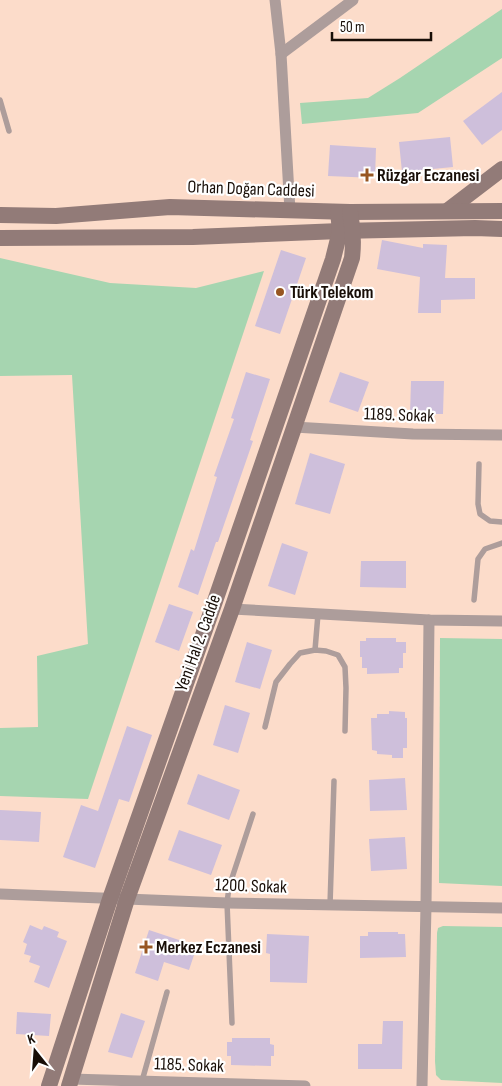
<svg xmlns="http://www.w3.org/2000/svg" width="502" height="1086" font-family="'Sofia Sans Condensed',sans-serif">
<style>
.green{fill:#a6d5b0}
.building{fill:#cebfdb}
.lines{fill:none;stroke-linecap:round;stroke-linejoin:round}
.lane{stroke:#ad9d9b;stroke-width:5.5}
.street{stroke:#ad9d9b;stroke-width:11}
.secondary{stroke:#927b78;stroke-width:16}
.poi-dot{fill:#975622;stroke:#fff;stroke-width:2}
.labels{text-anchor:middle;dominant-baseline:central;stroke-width:4.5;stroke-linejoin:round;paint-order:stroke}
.poi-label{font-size:18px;font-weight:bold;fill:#180e07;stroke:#fff;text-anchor:start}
.street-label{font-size:18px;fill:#180e07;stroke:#fff}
</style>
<rect width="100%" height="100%" fill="#fcdcca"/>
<g class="green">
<path d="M502,9V58L418,113L302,124L300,103L368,98L400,78Z"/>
<path d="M0,258L110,283L196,288L264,271L88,799L0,796V728L38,727L37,656L88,644L72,375L0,376Z"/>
<path d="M440,638L502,639V886L439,883Z"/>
<path d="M443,926L502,927V1083L441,1080L436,1075L435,1061L437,933L438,928Z"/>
</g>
<g class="building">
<path d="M502,92V130L482,145L463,121Z"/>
<path d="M450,137L453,167L402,172L399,142Z"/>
<path d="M330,145L376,148L375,178L328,176Z"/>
<path d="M382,240L423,248V244L447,245L445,278H475V299L441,300V313H418L420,277L377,269Z"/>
<path d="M281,250L306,258L280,334L255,326Z"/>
<path d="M246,372L270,379L250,440L253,441L218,542H216L198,595L178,587L191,549L194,551L217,477L214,476L234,419L231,418Z"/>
<path d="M340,372L369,382L358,412L329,402Z"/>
<path d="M411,381H444L443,414H410Z"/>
<path d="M310,453L345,464L330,514L295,504Z"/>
<path d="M282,543L308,552L295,595L268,586Z"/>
<path d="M361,561H406V588L360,587Z"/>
<path d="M169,604L193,612L179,651L155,642Z"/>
<path d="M366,638H396V642H406V653H403V668H399V673L367,674V668H362V657H360V641H366Z"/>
<path d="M247,642L272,650L260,689L235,682Z"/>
<path d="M225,705L250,713L238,753L213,745Z"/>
<path d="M389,711L405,712V718H407V748H403V758H392V755L377,754V751L372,750L371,718H377V714H389Z"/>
<path d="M127,726L152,735L129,802L119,799L95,868L63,857L81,805L98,811Z"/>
<path d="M198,774L240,790L229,820L187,804Z"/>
<path d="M405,778L407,810L370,811L369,780Z"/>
<path d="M0,810L41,812L39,842L0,840Z"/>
<path d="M179,830L222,845L211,875L168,860Z"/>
<path d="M405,837L407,869L371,871L369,839Z"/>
<path d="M30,925L42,930L44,926L59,932L57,937L67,941L49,988L34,982L40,966L29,962L31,956L24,954L27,944L23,942Z"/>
<path d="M149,930L197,946L189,970L164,962L158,981L135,973Z"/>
<path d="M368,932H398V934H405L406,957L360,958V936H368Z"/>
<path d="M267,934L309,936L307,983L270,982V954L266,953Z"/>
<path d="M17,1012L51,1014L49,1036L16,1034Z"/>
<path d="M121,1013L145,1021L132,1058L108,1052Z"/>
<path d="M383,1021H403L402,1069H358V1044H382Z"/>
<path d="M232,1038H270V1044L274,1045V1056H271V1066L231,1065V1056H227V1042H232Z"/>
</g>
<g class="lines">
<g class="lane">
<path d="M0,100L9,131"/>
<path d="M479,464L478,504L480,514L490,521L502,522"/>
<path d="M474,600L478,559L485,549L502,543"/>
<path d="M315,650L318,614"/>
<path d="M265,727L276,682L290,664L300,653L315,650L326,651L338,655L345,667L346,688L345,731"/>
<path d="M330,905L334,781"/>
<path d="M232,1023L227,903L229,887L253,814"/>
<path d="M142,1081L167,992"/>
</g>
<g class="street">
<path d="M275,0L281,54L290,211"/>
<path d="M281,54L353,0"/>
<path d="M294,427L413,434L502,435"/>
<path d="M232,609L429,620L502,621"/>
<path d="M0,894L227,903L502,908"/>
<path d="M71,1079L305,1086"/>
<path d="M422,1086L426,906L429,620"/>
</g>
<g class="secondary">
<path d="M447,211L502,169"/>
<path d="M0,215L56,216L170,207L350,212L502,211"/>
<path d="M0,238L193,237L340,231L475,228L502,229"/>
<path d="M49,1086L110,899L214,604L333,259L340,231L338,212"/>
<path d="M69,1086L127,899L232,609L352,258C354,241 353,228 350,212"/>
</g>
</g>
<g class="poi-dot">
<path d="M364.5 167.5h5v5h5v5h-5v5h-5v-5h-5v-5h5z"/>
<circle cx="280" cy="292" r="5"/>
<path d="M143.5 939.5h5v5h5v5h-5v5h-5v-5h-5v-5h5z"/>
</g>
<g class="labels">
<g class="poi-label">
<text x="377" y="175">Rüzgar Eczanesi</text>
<text x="290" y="292">Türk Telekom</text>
<text x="156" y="947">Merkez Eczanesi</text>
</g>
<g class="street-label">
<text transform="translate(251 189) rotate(2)">Orhan Doğan Caddesi</text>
<text transform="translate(399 415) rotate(2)">1189. Sokak</text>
<text transform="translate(198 643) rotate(-70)">Yeni Hal 2. Cadde</text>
<text transform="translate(251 886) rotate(2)">1200. Sokak</text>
<text transform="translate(189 1065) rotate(2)">1185. Sokak</text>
</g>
</g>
<g transform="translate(35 1051) rotate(343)" stroke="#ffffff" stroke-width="4" paint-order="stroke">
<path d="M0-4L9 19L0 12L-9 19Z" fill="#180e07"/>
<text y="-8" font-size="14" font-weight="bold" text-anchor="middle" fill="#180e07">K</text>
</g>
<path d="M332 32v8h99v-8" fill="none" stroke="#180e07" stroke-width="2.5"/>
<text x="340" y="32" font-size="15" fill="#180e07" stroke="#ffffff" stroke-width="4" paint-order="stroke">50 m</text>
</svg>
